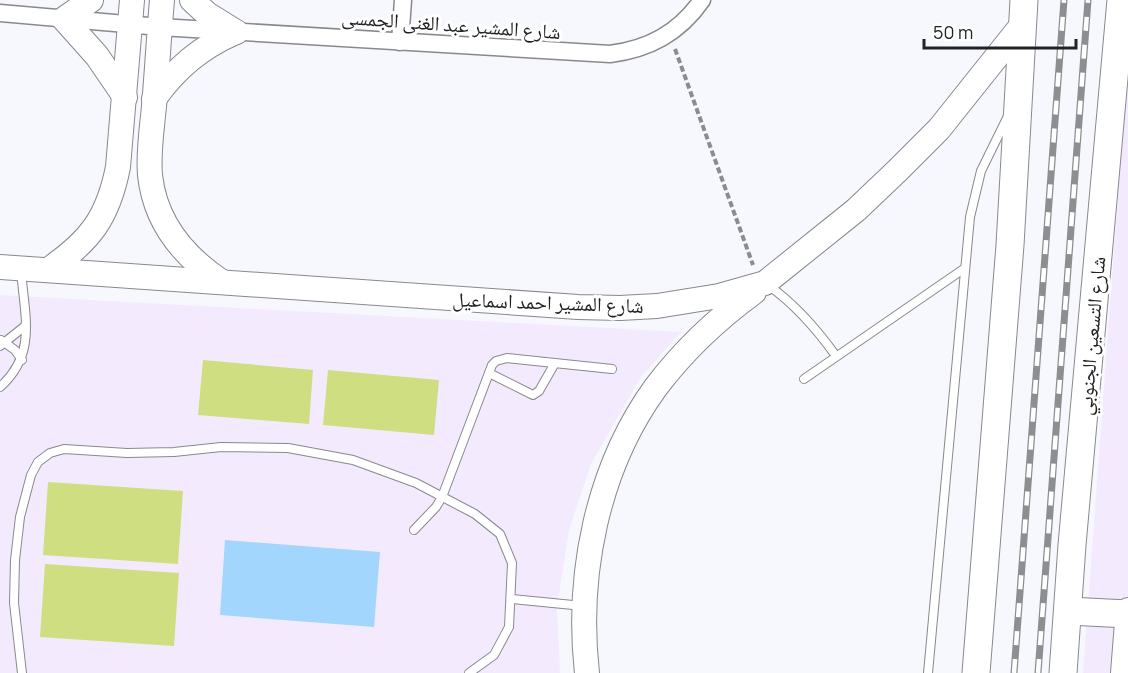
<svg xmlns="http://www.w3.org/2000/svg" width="1128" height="673" font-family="Manrope,'Noto Naskh Arabic',sans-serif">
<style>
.commercial{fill:#f4eafe}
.green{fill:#cfde80}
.water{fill:#a2d6fc}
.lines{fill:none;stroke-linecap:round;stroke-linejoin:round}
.lane-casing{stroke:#88898d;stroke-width:10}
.street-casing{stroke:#88898d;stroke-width:19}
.secondary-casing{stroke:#88898d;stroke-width:26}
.primary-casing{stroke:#88898d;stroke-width:29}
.path{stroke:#8b8c8f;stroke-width:4;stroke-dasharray:6 3;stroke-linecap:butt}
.lane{stroke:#fff;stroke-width:8}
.street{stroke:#fff;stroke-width:16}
.secondary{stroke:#fff;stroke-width:24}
.primary{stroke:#fff;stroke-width:27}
.rail-casing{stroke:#8d8e91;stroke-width:7}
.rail{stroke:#fff;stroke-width:4.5;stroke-dasharray:14;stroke-linecap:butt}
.labels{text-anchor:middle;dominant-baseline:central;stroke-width:6;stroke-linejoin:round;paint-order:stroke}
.street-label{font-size:20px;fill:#212224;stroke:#fff}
</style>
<rect width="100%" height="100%" fill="#f7f8fd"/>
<g class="commercial">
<path d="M1128,59V673H1083Z"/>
<path d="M0,295L681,332L641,377L591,464L569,530L557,607L560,673H0Z"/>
</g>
<g class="green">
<path d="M203,360L313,370L309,424L198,415Z"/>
<path d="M328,370L439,380L434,435L323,425Z"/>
<path d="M48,482L183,491L178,564L43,555Z"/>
<path d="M45,564L179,573L174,646L40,637Z"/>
</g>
<path class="water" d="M225,540L380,552L374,627L220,615Z"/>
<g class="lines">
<g class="lane-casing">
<g id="lane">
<path d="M768,285C796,305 816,328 836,356"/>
<path d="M1,340L15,350L22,360"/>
<path d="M0,346L25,326"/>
<path d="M489,373L533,395L539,391L555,363"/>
<path d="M804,379L965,268"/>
<path d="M0,387C38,353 24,315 21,269"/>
<path d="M414,530L436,507L442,497L492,365L496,361L507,358L612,369"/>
<path d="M512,599L583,606"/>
<path d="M22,673L14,603L15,560L20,517L31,475L38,462L50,453L64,449L127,453L174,452L221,447L288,448L353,460L416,483L475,514L500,534L512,563L509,627L494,655L469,673"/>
<path d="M928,673L970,217L981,171L1008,116"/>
</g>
</g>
<g class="street-casing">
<g id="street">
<path d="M0,13L160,27L610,54C649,49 679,33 702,0"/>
<path d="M400,42L403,0"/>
</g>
</g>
<g class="secondary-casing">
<g id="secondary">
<path d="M91,0L64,19L97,56L125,97"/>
<path d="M162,0C159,35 157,71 154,106C152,129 148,152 150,175C155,222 184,257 222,282"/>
<path d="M192,0L207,14L236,32"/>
<path d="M154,99C176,68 201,47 236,32"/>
<path d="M0,267L578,307L620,308L657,306L719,296L765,283L856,210L897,171L939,129L1022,25"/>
<path d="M48,270C90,241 108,218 118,167L132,0"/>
<path d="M587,673C576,575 597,468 656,387C684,350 717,319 754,292"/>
<path d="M1123,673L1128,610"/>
</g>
</g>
<g class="primary-casing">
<g id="primary">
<path d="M1068,611L1128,614"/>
<path d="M976,673L1010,245L1024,0"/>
<path d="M1063,673L1072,545L1121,0"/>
</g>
</g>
<path class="path" d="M675,49L753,265"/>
<use href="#lane" class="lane"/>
<use href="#street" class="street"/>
<use href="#secondary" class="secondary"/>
<use href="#primary" class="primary"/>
<g class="rail-casing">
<g id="rail">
<path d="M1014,673L1064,0"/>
<path d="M1038,673L1088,0"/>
</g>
</g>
<use href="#rail" class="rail"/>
</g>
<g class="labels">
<g class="street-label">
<text transform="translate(451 24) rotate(4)">شارع المشير عبد الغنى الجمسى</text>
<text transform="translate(548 302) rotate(2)">شارع المشير احمد اسماعيل</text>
<text transform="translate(1091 336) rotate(-85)">شارع التسعين الجنوبي</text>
</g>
</g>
<path d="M924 39v9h152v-9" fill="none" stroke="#212224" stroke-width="3"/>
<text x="933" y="39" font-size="18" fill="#212224" stroke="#ffffff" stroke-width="4.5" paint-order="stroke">50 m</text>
</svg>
